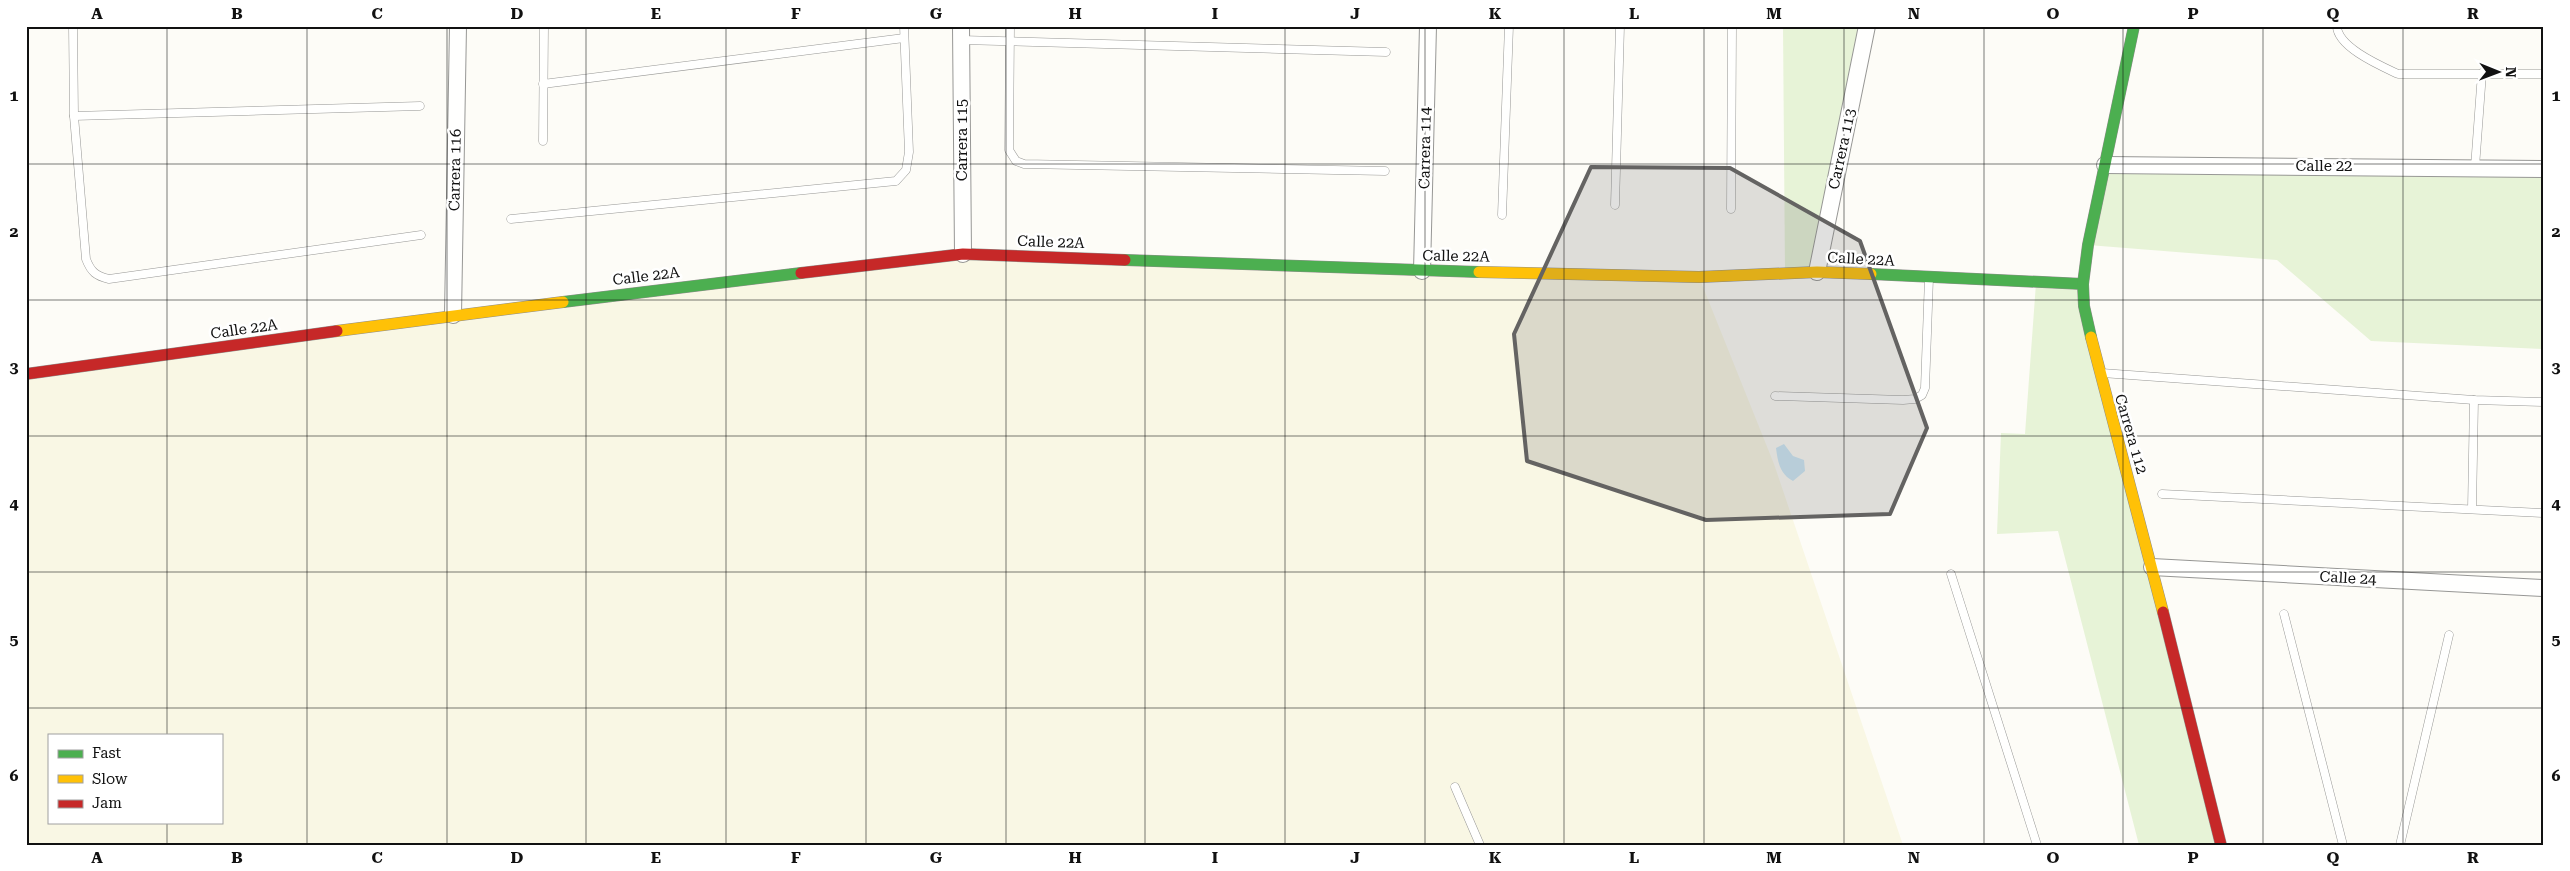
<svg xmlns="http://www.w3.org/2000/svg" width="2570" height="871" font-family="'Roboto Serif',serif">
<style>
.farmland{fill:#f9f7e4;fill-rule:evenodd}
.green{fill:#e7f3d7}
.water{fill:#cde8f7}
.lines{fill:none;stroke-linecap:round;stroke-linejoin:round}
.lane-casing{stroke:#979795;stroke-width:9}
.street-casing{stroke:#979795;stroke-width:18}
.fast-casing{stroke:#8e8d8b;stroke-width:12}
.slow-casing{stroke:#8e8d8b;stroke-width:12}
.jam-casing{stroke:#8e8d8b;stroke-width:12}
.lane{stroke:#fffffe;stroke-width:8}
.street{stroke:#fffffe;stroke-width:16}
.fast{stroke:#4caf50;stroke-width:11}
.slow{stroke:#ffc107;stroke-width:11}
.jam{stroke:#c62828;stroke-width:11}
.marked{fill:#646362;fill-opacity:0.2;stroke:#646362;stroke-width:4;stroke-linejoin:round}
.grid{fill:none;stroke:#111;stroke-width:1;stroke-opacity:0.55}
.labels{text-anchor:middle;dominant-baseline:central;stroke-width:5;stroke-linejoin:round;paint-order:stroke}
.street-label{font-size:15px;fill:#111;stroke:#fff}
.neatline{fill:none;stroke:#111;stroke-width:2}
.grid-label{font-size:16px;text-anchor:middle;font-weight:bold;fill:#111}
</style>
<rect width="100%" height="100%" fill="#fdfcf7"/>
<path class="farmland" d="M963,254L1699,277L1774,464L1903,845H26V374ZM49,735H221V822H49Z"/>
<g class="green">
<path d="M1783,26H1867L1817,272L1785,274Z"/>
<path d="M2105,165L2544,169V349L2371,341L2277,260L2088,245Z"/>
<path d="M2036,283L2083,284L2221,845H2139L2058,531L1997,534L2001,433L2025,434Z"/>
</g>
<path class="water" d="M1784,444L1793,456L1804,460L1805,471L1793,481C1780,474 1778,463 1776,448Z"/>
<g class="lines">
<g class="lane-casing">
<g id="lane">
<path d="M73,26L74,116L86,259C91,272 96,276 109,279L421,235"/>
<path d="M1010,26L1009,150L1016,161L1024,164L1385,171"/>
<path d="M2337,26C2337,47 2381,66 2398,74H2544"/>
<path d="M961,40L1386,52"/>
<path d="M543,84L904,38"/>
<path d="M74,116L420,106"/>
<path d="M543,141L544,26"/>
<path d="M2475,167L2482,73"/>
<path d="M1615,205L1620,26"/>
<path d="M1731,209L1732,26"/>
<path d="M1502,215L1509,26"/>
<path d="M511,219L896,181L906,170L909,152L904,26"/>
<path d="M2102,373L2474,400L2544,402"/>
<path d="M1775,396L1903,400L1915,399L1922,395L1925,388L1929,278"/>
<path d="M2162,494L2544,513"/>
<path d="M2472,509L2474,400"/>
<path d="M1951,574L2037,845"/>
<path d="M2284,614L2343,845"/>
<path d="M1455,787L1480,845"/>
<path d="M2400,845L2449,635"/>
</g>
</g>
<g class="street-casing">
<g id="street">
<path d="M961,26L963,254"/>
<path d="M2105,165L2544,169"/>
<path d="M1422,271L1428,26"/>
<path d="M1817,272L1867,26"/>
<path d="M453,315L458,26"/>
<path d="M2152,567L2544,588"/>
</g>
</g>
<g class="fast-casing">
<g id="fast">
<path d="M1125,260L1479,272"/>
<path d="M1871,274L2083,284"/>
<path d="M563,302L801,273"/>
<path d="M2091,337L2084,306L2083,284L2088,245L2134,26"/>
</g>
</g>
<g class="slow-casing">
<g id="slow">
<path d="M1479,272L1699,277L1817,272L1871,274"/>
<path d="M337,331L563,302"/>
<path d="M2091,337L2163,612"/>
</g>
</g>
<g class="jam-casing">
<g id="jam">
<path d="M801,273L963,254L1125,260"/>
<path d="M26,374L337,331"/>
<path d="M2163,612L2221,845"/>
</g>
</g>
<use href="#lane" class="lane"/>
<use href="#street" class="street"/>
<use href="#fast" class="fast"/>
<use href="#slow" class="slow"/>
<use href="#jam" class="jam"/>
</g>
<path class="marked" d="M1591,167L1730,168L1860,241L1927,428L1890,514L1706,520L1527,461L1514,334Z"/>
<path class="grid" d="M167,26V735M307,26V845M447,26V845M586,26V845M726,26V845M866,26V845M1006,26V845M1145,26V845M1285,26V845M1425,26V845M1564,26V845M1704,26V845M1844,26V845M1984,26V845M2123,26V845M2263,26V845M2403,26V845M26,164H2544M26,300H2544M26,436H2544M26,572H2544M26,708H2544M167,822V845"/>
<g class="labels">
<g class="street-label">
<text transform="translate(962 140) rotate(-90)">Carrera 115</text>
<text transform="translate(1425 148) rotate(-89)">Carrera 114</text>
<text transform="translate(1842 149) rotate(-78)">Carrera 113</text>
<text x="2324" y="166">Calle 22</text>
<text transform="translate(455 170) rotate(-89)">Carrera 116</text>
<text transform="translate(1051 242) rotate(2)">Calle 22A</text>
<text transform="translate(1456 256) rotate(1)">Calle 22A</text>
<text transform="translate(1861 259) rotate(3)">Calle 22A</text>
<text transform="translate(646 276) rotate(-7)">Calle 22A</text>
<text transform="translate(244 329) rotate(-8)">Calle 22A</text>
<text transform="translate(2131 434) rotate(74)">Carrera 112</text>
<text transform="translate(2348 578) rotate(3)">Calle 24</text>
</g>
</g>
<rect width="2570" height="871" fill="none" stroke="#ffffff" stroke-width="55"/>
<rect x="48" y="734" width="175" height="90" fill="#ffffff" stroke="#a0a0a0"/>
<rect x="58" y="750" width="25" height="8" fill="#4caf50" stroke="#a0a0a0"/>
<text x="92" y="758" font-size="15" fill="#111111">Fast</text>
<rect x="58" y="775" width="25" height="8" fill="#ffc107" stroke="#a0a0a0"/>
<text x="92" y="784" font-size="15" fill="#111111">Slow</text>
<rect x="58" y="800" width="25" height="8" fill="#c62828" stroke="#a0a0a0"/>
<text x="92" y="808" font-size="15" fill="#111111">Jam</text>
<g transform="translate(2498 72) rotate(91)" stroke="#ffffff" stroke-width="4" paint-order="stroke">
<path d="M0-4L9 19L0 12L-9 19Z" fill="#111111"/>
<text y="-8" font-size="14" font-weight="bold" text-anchor="middle" fill="#111111">N</text>
</g>
<rect x="28" y="28" width="2514" height="816" class="neatline"/>
<g class="grid-label">
<text x="97" y="19">A</text>
<text x="237" y="19">B</text>
<text x="377" y="19">C</text>
<text x="517" y="19">D</text>
<text x="656" y="19">E</text>
<text x="796" y="19">F</text>
<text x="936" y="19">G</text>
<text x="1075" y="19">H</text>
<text x="1215" y="19">I</text>
<text x="1355" y="19">J</text>
<text x="1495" y="19">K</text>
<text x="1634" y="19">L</text>
<text x="1774" y="19">M</text>
<text x="1914" y="19">N</text>
<text x="2053" y="19">O</text>
<text x="2193" y="19">P</text>
<text x="2333" y="19">Q</text>
<text x="2473" y="19">R</text>
<text x="14" y="101">1</text>
<text x="2556" y="101">1</text>
<text x="14" y="237">2</text>
<text x="2556" y="237">2</text>
<text x="14" y="373">3</text>
<text x="2556" y="373">3</text>
<text x="14" y="509">4</text>
<text x="2556" y="509">4</text>
<text x="14" y="645">5</text>
<text x="2556" y="645">5</text>
<text x="14" y="781">6</text>
<text x="2556" y="781">6</text>
<text x="97" y="863">A</text>
<text x="237" y="863">B</text>
<text x="377" y="863">C</text>
<text x="517" y="863">D</text>
<text x="656" y="863">E</text>
<text x="796" y="863">F</text>
<text x="936" y="863">G</text>
<text x="1075" y="863">H</text>
<text x="1215" y="863">I</text>
<text x="1355" y="863">J</text>
<text x="1495" y="863">K</text>
<text x="1634" y="863">L</text>
<text x="1774" y="863">M</text>
<text x="1914" y="863">N</text>
<text x="2053" y="863">O</text>
<text x="2193" y="863">P</text>
<text x="2333" y="863">Q</text>
<text x="2473" y="863">R</text>
</g>
</svg>
